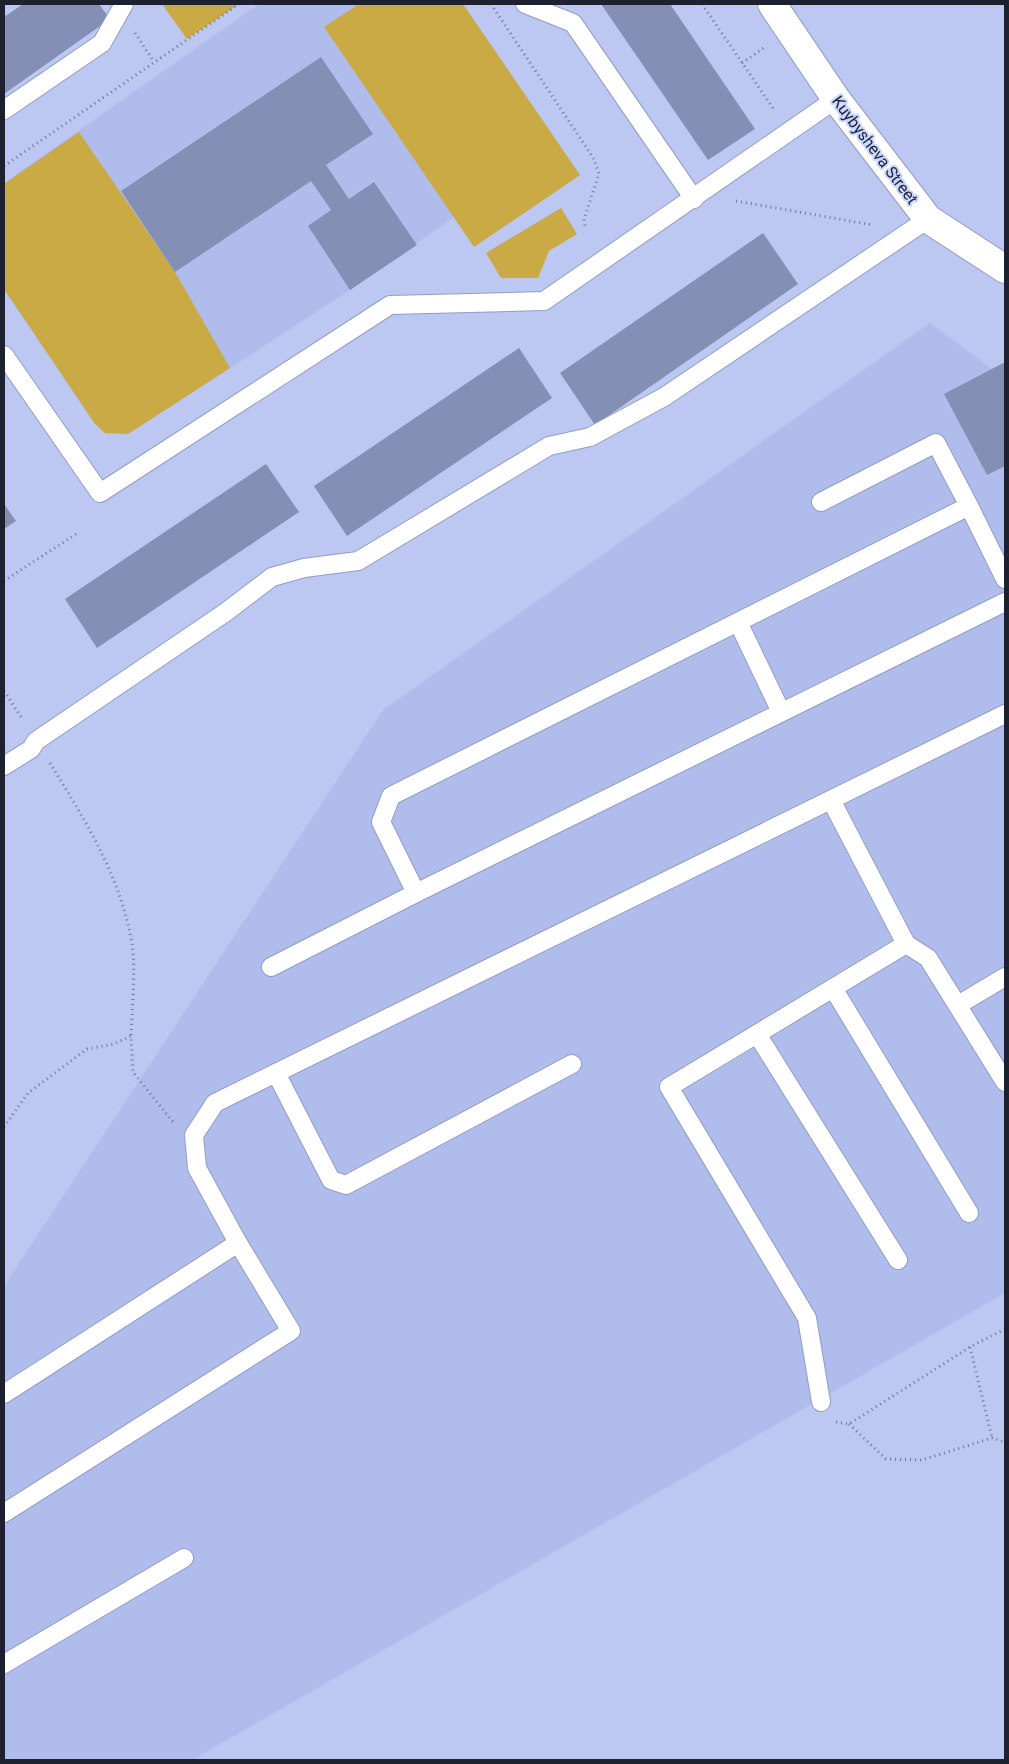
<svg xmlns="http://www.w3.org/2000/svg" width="1009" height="1764" font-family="Roboto,sans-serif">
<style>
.built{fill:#b0bdec}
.green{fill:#c9aa45}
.building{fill:#848fb6}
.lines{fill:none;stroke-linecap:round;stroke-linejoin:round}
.lane-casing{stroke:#929dc5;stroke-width:20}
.secondary-casing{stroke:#929dc5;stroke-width:30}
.path{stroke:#707895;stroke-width:3;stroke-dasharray:1 4;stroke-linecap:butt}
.lane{stroke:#fff;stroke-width:18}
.secondary{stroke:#fff;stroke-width:28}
.labels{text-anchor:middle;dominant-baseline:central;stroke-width:4;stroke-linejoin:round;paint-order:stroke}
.street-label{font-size:16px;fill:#1c202f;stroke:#c9d5ff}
</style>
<rect width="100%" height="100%" fill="#bcc8f1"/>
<g class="built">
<path d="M259,4H463L580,175L474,247L454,217L350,290L141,426L127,434L105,433L95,424L4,289V183Z"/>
<path d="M930,323L1005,379V1293L192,1760H4V1286L383,710Z"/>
</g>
<g class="green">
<path d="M162,4H239L187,39Z"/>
<path d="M359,4H463L580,175L474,247L324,27Z"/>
<path d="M79,132L175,272L230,368L128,434L105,433L95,424L4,289V184Z"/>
<path d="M561,208L577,234L549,251L538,278H501L486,253Z"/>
</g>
<g class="building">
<path d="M23,4H99L110,19L4,94V17Z"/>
<path d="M601,4H670L755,129L708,160Z"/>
<path d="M321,57L373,134L326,165L349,199L374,182L417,245L350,290L308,226L331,210L311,181L175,272L121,191Z"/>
<path d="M763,233L798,284L595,425L560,373Z"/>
<path d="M519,348L552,398L347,536L314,486Z"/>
<path d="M1005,362V466L987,475L944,394Z"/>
<path d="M266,464L299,512L97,648L65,599Z"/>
<path d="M4,504L16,521L4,529Z"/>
</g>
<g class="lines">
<g class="lane-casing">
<g id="lane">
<path d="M525,4L573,23L694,199"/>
<path d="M4,110L102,43L124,4"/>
<path d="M4,355L100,493L390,305L544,301L836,99"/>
<path d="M821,502L936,443L969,506"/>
<path d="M738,622L781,712"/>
<path d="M4,766L31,749L36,741L226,612L272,577L304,568L358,561L549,446L590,437L664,397L928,219"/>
<path d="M831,800L906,944L928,958L1005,1082"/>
<path d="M416,893L381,822L391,796L969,506L1005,579"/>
<path d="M271,967L416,893L1005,602"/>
<path d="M833,988L969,1213"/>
<path d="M958,1005L1005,977"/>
<path d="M757,1034L898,1260"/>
<path d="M276,1073L331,1180L346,1185L572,1064"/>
<path d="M4,1394L238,1243"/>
<path d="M821,1402L807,1318L669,1087L906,944"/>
<path d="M4,1513L291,1331L238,1243L197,1168L194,1135L215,1103L1005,714"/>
<path d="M4,1664L184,1558"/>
</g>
</g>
<g class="secondary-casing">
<path id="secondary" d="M772,4L836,99L928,219L1005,269"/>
</g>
<g class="path">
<path d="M491,4L594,159L599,174L584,219L585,227"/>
<path d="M702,4L775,111"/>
<path d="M135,33L154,62"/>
<path d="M742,63L765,47"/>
<path d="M4,166L239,4"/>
<path d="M736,201L873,225"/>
<path d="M4,581L79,532"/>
<path d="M4,691L23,720"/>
<path d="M50,763C85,820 121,877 132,944C136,968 132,1010 131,1036"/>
<path d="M4,1127L28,1093L87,1049L114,1044L131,1036L133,1072L173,1122"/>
<path d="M970,1347L992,1438"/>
<path d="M836,1422L849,1424L970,1347L1005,1329"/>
<path d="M849,1424L886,1459L922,1460L992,1438L1005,1442"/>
</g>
<use href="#lane" class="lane"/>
<use href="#secondary" class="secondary"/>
</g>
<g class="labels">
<g class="street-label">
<text transform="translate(875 150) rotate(53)">Kuybysheva Street</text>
</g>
</g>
<rect width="1009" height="1764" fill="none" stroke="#1c202f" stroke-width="10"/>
</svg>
